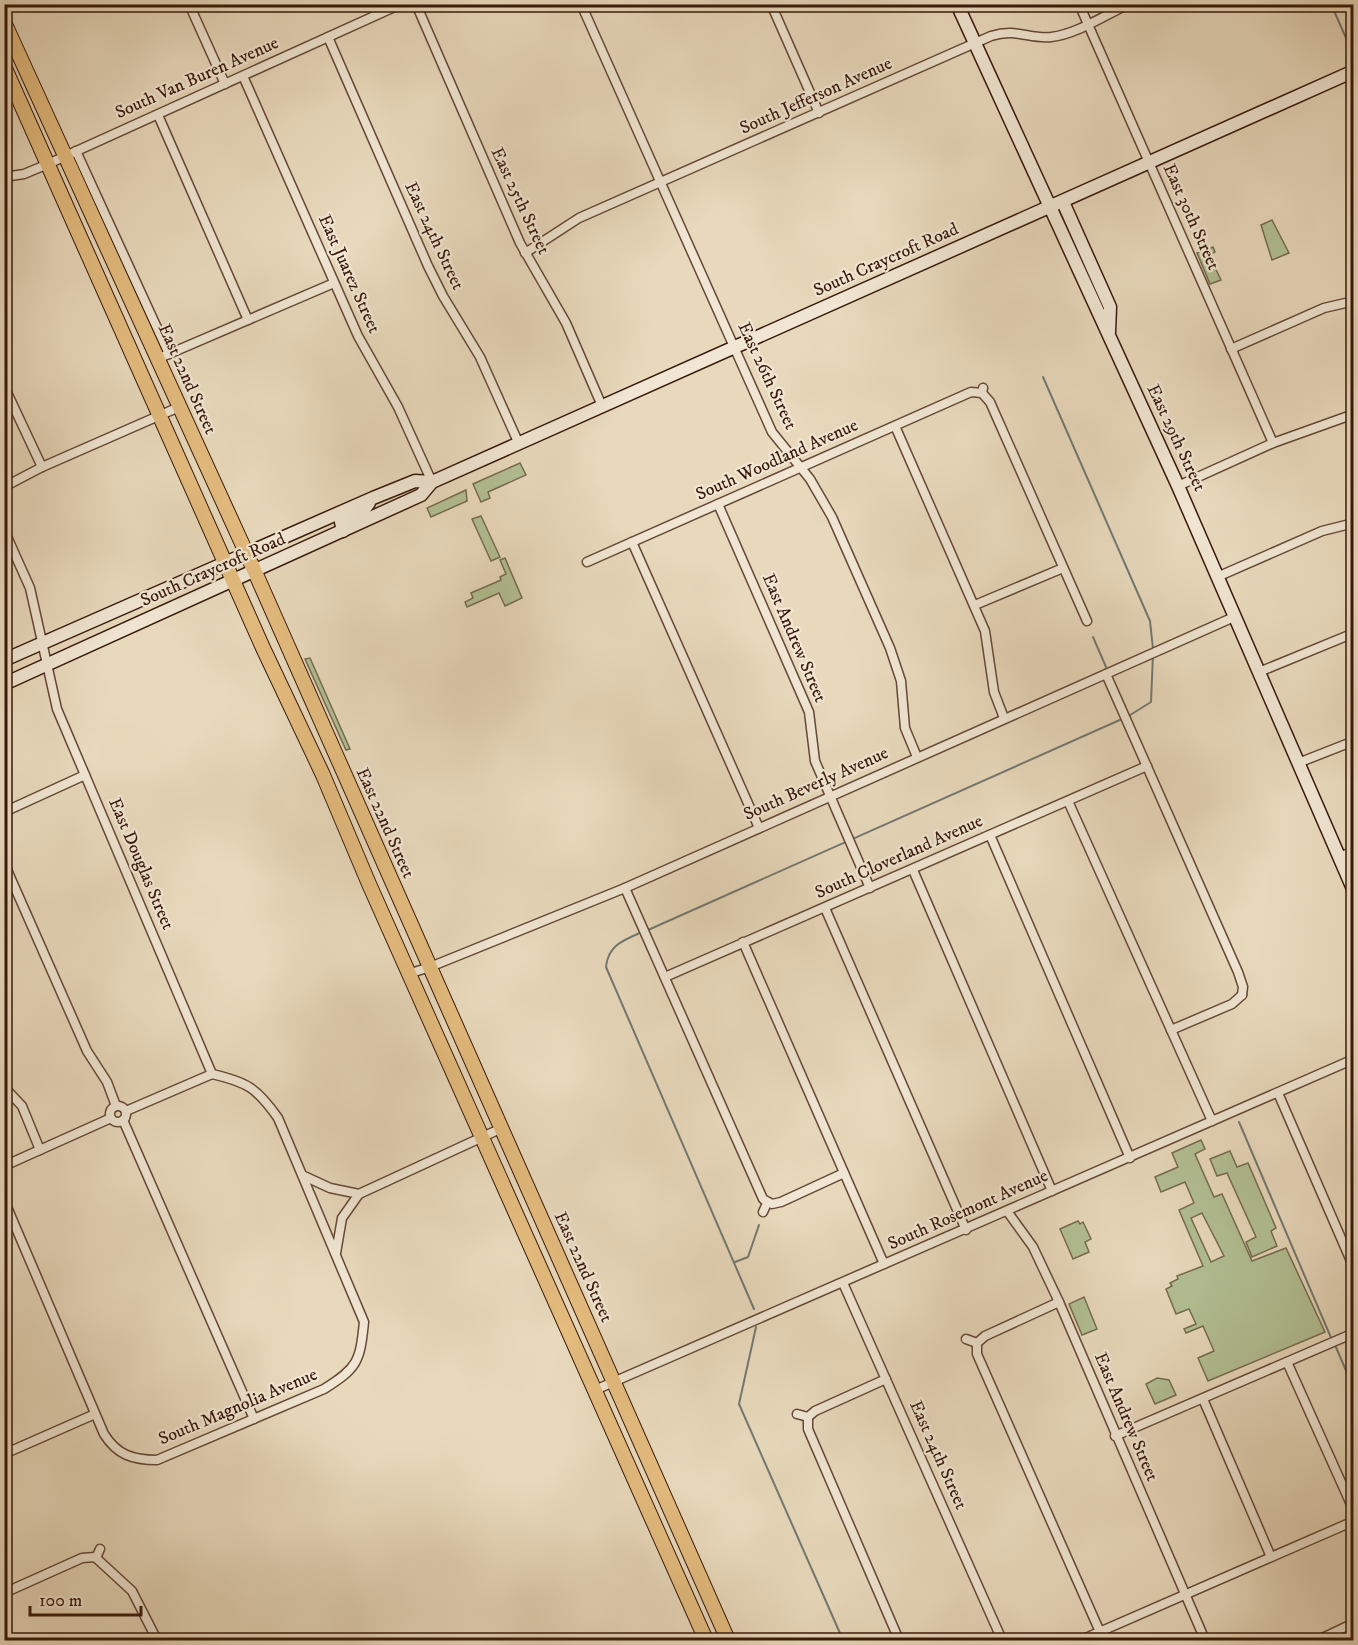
<svg xmlns="http://www.w3.org/2000/svg" width="1358" height="1645" font-family="'IM FELL DW Pica',serif">
<style>
.green{fill:#b2c094;stroke:#766c50;stroke-width:1.5;fill-rule:evenodd}
.lines{fill:none;stroke-linecap:round;stroke-linejoin:round}
.stream{stroke:#737973;stroke-width:2}
.street-casing{stroke:#654837;stroke-width:11}
.secondary-casing{stroke:#39180b;stroke-width:15}
.primary-casing{stroke:#39180b;stroke-width:16}
.street{stroke:#f0e6d3;stroke-width:8}
.secondary{stroke:#f0e6d3;stroke-width:12}
.primary{stroke:#e4bc7e;stroke-width:14}
.labels{text-anchor:middle;dominant-baseline:central;stroke-width:4.5;stroke-linejoin:round;paint-order:stroke}
.street-label{font-size:18px;fill:#39180b;stroke:#f0e6d3}
</style>
<rect width="100%" height="100%" fill="#e8d9bc"/>
<filter id="stains"><feTurbulence type="fractalNoise" baseFrequency=".00333" numOctaves="4"/><feColorMatrix values="0 0 0 0 .2 0 0 0 0 .09 0 0 0 0 .02 0 0 0 .5 -.17"/></filter>
<radialGradient id="worn" r=".72"><stop offset=".6" stop-color="#630" stop-opacity="0"/><stop offset="1" stop-color="#630" stop-opacity=".3"/></radialGradient>
<g class="green">
<path d="M1272,220L1289,253L1272,260L1261,225Z"/>
<path d="M1213,247L1215,252L1209,255L1221,280L1210,284L1197,253Z"/>
<path d="M520,463L526,475L488,492L490,498L481,502L473,484Z"/>
<path d="M466,490L467,501L431,517L427,508Z"/>
<path d="M481,516L500,557L491,561L472,519Z"/>
<path d="M505,558L522,598L505,606L499,593L467,607L465,602L473,598L471,593L501,580L500,577L506,574L500,560Z"/>
<path d="M310,658L350,749L346,750L305,659Z"/>
<path d="M1201,1140L1205,1149L1195,1154L1214,1197L1222,1194L1252,1261L1286,1248L1325,1332L1208,1381L1198,1358L1214,1351L1203,1326L1186,1333L1184,1329L1196,1324L1189,1309L1176,1314L1166,1289L1172,1286L1170,1283L1178,1279L1177,1276L1203,1266L1179,1210L1194,1203L1185,1182L1161,1192L1155,1177L1178,1167L1172,1153ZM1202,1213L1224,1256L1211,1262L1191,1218Z"/>
<path d="M1230,1151L1237,1167L1248,1163L1276,1228L1271,1231L1277,1246L1252,1257L1246,1242L1256,1237L1227,1173L1217,1176L1210,1159Z"/>
<path d="M1078,1221L1080,1224L1083,1222L1091,1239L1085,1242L1089,1252L1073,1259L1060,1229Z"/>
<path d="M1084,1297L1097,1329L1082,1335L1069,1304Z"/>
<path d="M1157,1378L1169,1380L1176,1395L1155,1404L1146,1384Z"/>
</g>
<g class="lines">
<g class="stream">
<path d="M1331,4L1350,47"/>
<path d="M1043,377L1150,621L1153,649"/>
<path d="M1093,637L1106,667"/>
<path d="M1127,717L1151,702L1153,654"/>
<path d="M648,930L1122,719"/>
<path d="M642,932C624,940 608,945 606,967L754,1309"/>
<path d="M1239,1122L1332,1340"/>
<path d="M735,1262L748,1257L759,1225"/>
<path d="M756,1327L739,1404L843,1640"/>
<path d="M1335,1345L1354,1389"/>
</g>
<g class="street-casing">
<g id="street">
<path d="M189,4L225,84"/>
<path d="M416,4L520,243L566,323L602,406"/>
<path d="M581,4L772,432L810,479L832,517L890,648L901,681L905,728L917,757"/>
<path d="M771,4L819,113"/>
<path d="M1079,4L1273,443"/>
<path d="M328,37L428,266L443,296L480,357L519,444"/>
<path d="M243,76L358,336L398,407L432,482"/>
<path d="M158,115L248,320"/>
<path d="M76,151L169,354"/>
<path d="M4,177L24,174L48,164L401,4"/>
<path d="M525,253L579,218L991,36C1017,28 1028,39 1051,37C1077,34 1105,15 1129,4"/>
<path d="M1231,349L1324,308L1354,301"/>
<path d="M164,356L334,283"/>
<path d="M4,386L42,467"/>
<path d="M983,388L982,393L990,402L1087,621"/>
<path d="M895,426L985,631L994,692L1004,718"/>
<path d="M1178,486L1273,443L1354,414"/>
<path d="M4,487L42,467L179,407"/>
<path d="M718,504L809,712L815,761L870,888"/>
<path d="M4,530L30,588L57,709L212,1074"/>
<path d="M632,542L759,828"/>
<path d="M587,562L971,392L982,393"/>
<path d="M1217,577L1322,531L1354,523"/>
<path d="M975,605L1063,568"/>
<path d="M1259,672L1354,633"/>
<path d="M1106,674L1238,972L1243,987L1242,995"/>
<path d="M1298,763L1354,741"/>
<path d="M1068,801L1212,1121"/>
<path d="M4,812L85,775"/>
<path d="M990,835L1130,1158"/>
<path d="M1339,857L1354,851"/>
<path d="M4,863L87,1051L107,1082L116,1106"/>
<path d="M913,870L1052,1191"/>
<path d="M625,888L763,1199L772,1204L781,1202L844,1173"/>
<path d="M825,908L966,1230"/>
<path d="M743,942L884,1264"/>
<path d="M408,974L430,967L625,888L1234,617"/>
<path d="M665,977L1147,766"/>
<path d="M1171,1030L1232,1004L1242,995"/>
<path d="M4,1087L22,1106L40,1150"/>
<path d="M1278,1093L1354,1268"/>
<circle cx="118" cy="1114" r="8"/>
<path d="M126,1111L212,1074"/>
<path d="M123,1120L254,1419"/>
<path d="M4,1166L111,1118"/>
<path d="M304,1176L330,1188L359,1194L502,1128"/>
<path d="M4,1200L104,1434C117,1455 133,1460 157,1460L324,1389C358,1368 360,1361 364,1322L278,1118C257,1088 247,1082 212,1074"/>
<path d="M1007,1211L1033,1247L1059,1302L1205,1640"/>
<path d="M763,1212L767,1203"/>
<path d="M336,1253L342,1218L359,1194"/>
<path d="M843,1283L1002,1640"/>
<path d="M966,1339L977,1343"/>
<path d="M977,1343V1354L1100,1632"/>
<path d="M977,1343L985,1336L1059,1302"/>
<path d="M1287,1362L1354,1511"/>
<path d="M595,1390L1354,1059"/>
<path d="M1203,1399L1271,1557"/>
<path d="M797,1414L808,1417"/>
<path d="M808,1417V1429L899,1640"/>
<path d="M808,1417L815,1411L886,1379"/>
<path d="M1115,1436L1354,1333"/>
<path d="M4,1454L95,1414"/>
<path d="M96,1558L100,1549"/>
<path d="M4,1593L82,1558L95,1557L132,1591L157,1640"/>
<path d="M1081,1640L1354,1521"/>
<path d="M1318,1640L1354,1623"/>
</g>
</g>
<g class="secondary-casing">
<g id="secondary">
<path d="M957,4L1178,486L1354,891"/>
<path d="M1063,202L1110,307L1109,332"/>
<path d="M343,531L341,522L363,511L369,503"/>
<path d="M4,660L373,498L415,481L432,482"/>
<path d="M4,684L421,495L432,482L1354,71"/>
</g>
</g>
<g class="primary-casing">
<g id="primary">
<path d="M4,22L255,572L728,1640"/>
<path d="M4,66L263,648L323,775L369,884L706,1640"/>
</g>
</g>
<use href="#street" class="street"/>
<use href="#secondary" class="secondary"/>
<use href="#primary" class="primary"/>
</g>
<g class="labels">
<g class="street-label">
<text transform="translate(197 78) rotate(-24)">South Van Buren Avenue</text>
<text transform="translate(816 96) rotate(-24)">South Jefferson Avenue</text>
<text transform="translate(520 201) rotate(65)">East 25th Street</text>
<text transform="translate(1191 217) rotate(66)">East 30th Street</text>
<text transform="translate(434 236) rotate(65)">East 24th Street</text>
<text transform="translate(886 260) rotate(-24)">South Craycroft Road</text>
<text transform="translate(349 274) rotate(66)">East Juarez Street</text>
<text transform="translate(767 376) rotate(65)">East 26th Street</text>
<text transform="translate(187 379) rotate(66)">East 22nd Street</text>
<text transform="translate(1176 438) rotate(65)">East 29th Street</text>
<text transform="translate(777 460) rotate(-24)">South Woodland Avenue</text>
<text transform="translate(213 570) rotate(-24)">South Craycroft Road</text>
<text transform="translate(794 638) rotate(67)">East Andrew Street</text>
<text transform="translate(816 784) rotate(-24)">South Beverly Avenue</text>
<text transform="translate(385 823) rotate(66)">East 22nd Street</text>
<text transform="translate(899 857) rotate(-24)">South Cloverland Avenue</text>
<text transform="translate(141 864) rotate(67)">East Douglas Street</text>
<text transform="translate(968 1210) rotate(-24)">South Rosemont Avenue</text>
<text transform="translate(583 1267) rotate(66)">East 22nd Street</text>
<text transform="translate(238 1407) rotate(-23)">South Magnolia Avenue</text>
<text transform="translate(1126 1417) rotate(67)">East Andrew Street</text>
<text transform="translate(938 1455) rotate(66)">East 24th Street</text>
</g>
</g>
<rect width="1358" height="1645" fill="none" stroke="#e8d9bc" stroke-width="24"/>
<rect x="6" y="6" width="1346" height="1633" fill="none" stroke="#39180b" stroke-width="3"/>
<rect x="12" y="12" width="1334" height="1621" fill="none" stroke="#39180b" stroke-width="1.5"/>
<path d="M30 1606v9h111v-9" fill="none" stroke="#39180b" stroke-width="3"/>
<text x="39" y="1606" font-size="18" fill="#39180b" stroke="#f0e6d3" stroke-width="4.5" paint-order="stroke">100 m</text>
<rect width="100%" height="100%" filter="url(#stains)"/>
<rect width="100%" height="100%" fill="url(#worn)"/>
</svg>
